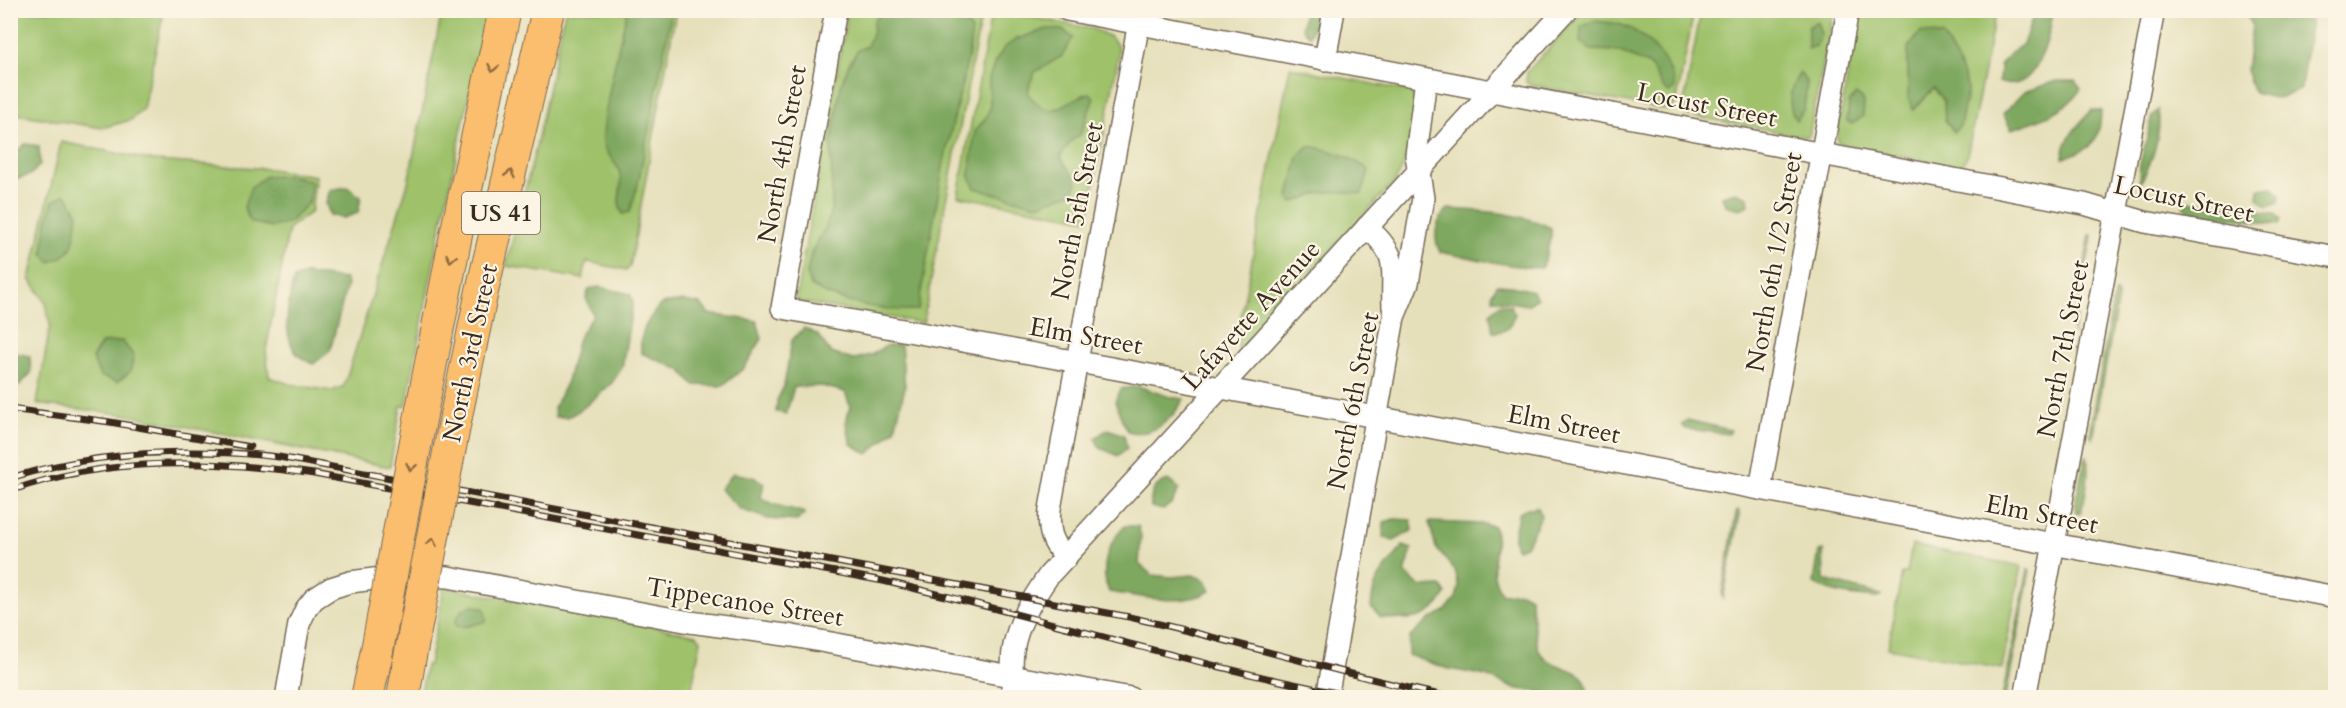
<svg xmlns="http://www.w3.org/2000/svg" width="2346" height="708" font-family="Cardo,serif">
<style>
.green{fill:#9ec16a;stroke:#6c7644;stroke-width:1.5}
.forest{fill:#7ea75e;stroke:#5c683e;stroke-width:1.5}
.lines{fill:none;stroke-linecap:round;stroke-linejoin:round}
.minor-casing{stroke:#766955;stroke-width:24}
.highway-casing{stroke:#766955;stroke-width:34}
.minor{stroke:#fff;stroke-width:21}
.highway{stroke:#fbbd6e;stroke-width:32}
.rail-casing{stroke:#3b2a1e;stroke-width:7}
.rail{stroke:#fcf5e5;stroke-width:4.5;stroke-dasharray:14;stroke-linecap:butt}
.highway-bridge-casing{stroke:#766955;stroke-width:34;stroke-linecap:butt}
.highway-bridge{stroke:#fbbd6e;stroke-width:32}
.oneway{stroke:#916c42}
.labels{text-anchor:middle;dominant-baseline:central;stroke-width:4.5;stroke-linejoin:round;paint-order:stroke}
.shield{fill:#fcf5e5;stroke:#75675a;stroke-width:1.5}
.shield-label{font-size:24px;font-weight:bold;fill:#3b2a1e}
.street-label{font-size:26px;fill:#3b2a1e;stroke:#fcf5e5}
</style>
<rect width="100%" height="100%" fill="#fcf5e5"/>
<filter id="ink" filterUnits="userSpaceOnUse"><feTurbulence type="fractalNoise" baseFrequency=".0167" numOctaves="2"/><feDisplacementMap in="SourceGraphic" scale="12" xChannelSelector="R" yChannelSelector="G"/><feConvolveMatrix kernelMatrix="1 2 1 2 8 2 1 2 1" color-interpolation-filters="sRGB"/></filter>
<filter id="wash" filterUnits="userSpaceOnUse"><feTurbulence type="fractalNoise" baseFrequency=".008" numOctaves="4" result="noise"/><feDisplacementMap in="SourceGraphic" scale="24" xChannelSelector="R" yChannelSelector="G"/><feGaussianBlur stdDeviation="1.35" result="paint"/><feColorMatrix in="noise" values="0 0 0 0 0 0 0 0 0 0 0 0 0 0 0 0 0 1.4 0 .05"/><feComposite in="paint" operator="in"/></filter>
<g filter="url(#wash)">
<rect width="100%" height="100%" fill="#e5dfba"/>
<g class="green">
<path d="M10,11H164L143,109L131,120L102,128L11,113Z"/>
<path d="M442,11H487L436,250L406,406H401L390,467L128,415L37,404L50,325L46,303L30,279L61,142L156,161L270,169L316,176L311,212L289,228L266,350L269,377L289,384L332,391L344,386L408,183Z"/>
<path d="M565,11H676L630,267L627,270L588,262L586,263L583,279L506,266L536,147Z"/>
<path d="M848,11H982L923,323L800,302L796,297Z"/>
<path d="M998,11L1093,29C1106,34 1118,39 1119,53L1088,220L958,196L990,20Z"/>
<path d="M1583,11H1694L1677,100L1671,111L1532,85L1526,82L1527,72Z"/>
<path d="M1701,11H1834L1809,136L1806,137L1686,115L1683,108Z"/>
<path d="M1859,11H1996L1967,156L1961,168L1849,146L1838,142L1837,136Z"/>
<path d="M1290,67L1412,92C1421,108 1406,165 1396,180L1241,349L1238,347L1239,326Z"/>
<path d="M1912,545L2021,566L2002,669L1888,648L1902,573H1907Z"/>
<path d="M444,587L697,635L701,640L690,697L420,698L426,665H429Z"/>
</g>
<g class="forest">
<path d="M910,10L918,15L964,20L972,31L968,58L944,161L918,310C883,311 840,304 811,286L807,274L812,251L826,227L832,206L831,142L841,85L849,64L858,50L867,46L872,35L874,20L885,11Z"/>
<path d="M627,11H672L638,184L630,212L623,214C615,202 622,192 621,179C618,161 609,159 604,146C598,130 622,33 627,11Z"/>
<path d="M1304,11H1318L1316,22L1309,36L1302,29Z"/>
<path d="M2035,11H2053C2050,36 2036,97 1999,82L2000,66L2009,54L2023,44Z"/>
<path d="M2227,11H2312L2301,89L2279,99L2254,93L2246,70L2252,26L2245,14Z"/>
<path d="M1594,21C1603,22 1614,22 1622,25C1648,34 1671,62 1675,88L1669,93L1663,88L1650,65L1618,51L1591,50L1580,42L1581,27Z"/>
<path d="M1817,22L1821,34L1816,46L1808,49V27Z"/>
<path d="M1047,29L1063,30L1073,38L1062,56L1035,72L1030,83L1028,94C1055,126 1061,100 1090,93L1094,98L1080,135L1071,141L1060,157L1075,178L1077,184L1071,193L1037,205L975,188L969,174L975,131L985,119L990,108L989,78L995,62L1004,48L1017,39Z"/>
<path d="M1921,32L1943,36L1957,60L1968,88L1960,126L1954,132L1945,120L1944,101L1934,88L1913,110L1908,97V48Z"/>
<path d="M1800,73L1807,83L1804,109L1796,120C1786,105 1790,87 1800,73Z"/>
<path d="M2056,81H2075L2081,89C2066,112 2037,121 2011,129L2003,114L2024,92Z"/>
<path d="M1856,94L1864,102L1863,116L1853,124L1847,121L1849,103Z"/>
<path d="M2092,110L2101,111C2100,143 2092,149 2063,158C2064,138 2079,124 2092,110Z"/>
<path d="M2158,110C2162,134 2152,163 2140,183C2136,161 2150,139 2151,117Z"/>
<path d="M25,144L39,146L40,165L30,175L17,179L11,171L13,155Z"/>
<path d="M1308,146C1332,150 1350,156 1369,170L1362,194C1346,192 1329,190 1313,195C1305,197 1300,202 1291,202L1289,197L1298,156Z"/>
<path d="M266,176H293L312,182L309,202L290,222L272,227L250,222L244,207L251,187Z"/>
<path d="M347,187L361,197L358,213L344,218L330,215L326,203L330,190Z"/>
<path d="M2273,187L2280,195L2279,203L2267,206L2258,198L2259,189Z"/>
<path d="M1735,192L1748,197L1749,205L1740,209L1725,205L1722,196Z"/>
<path d="M66,194L78,214C74,238 77,255 50,262L43,254L46,225L53,201Z"/>
<path d="M2188,201L2274,213L2281,219L2279,225L2191,212L2183,207Z"/>
<path d="M1448,209C1481,211 1521,212 1551,228V236L1543,267C1533,272 1456,255 1440,252C1432,237 1436,220 1448,209Z"/>
<path d="M2090,235H2092V238L2073,335L2072,330Z"/>
<path d="M306,274L345,279L347,284L330,351L313,364C308,361 300,358 297,354C281,333 288,302 294,279Z"/>
<path d="M1497,285L1511,286L1533,291L1537,299L1527,305L1493,299L1492,293Z"/>
<path d="M599,287L630,294L633,302L622,368L611,384L582,409L568,417H555L554,408L567,381L578,338L593,315L586,298L589,289Z"/>
<path d="M2116,292L2118,297L2093,439L2090,434L2114,294Z"/>
<path d="M684,301L701,304L709,314L757,321L762,339L744,368L722,386L694,385L681,370L641,353C639,332 648,319 661,304Z"/>
<path d="M1500,304L1510,305L1515,314C1510,327 1508,332 1493,332L1490,314Z"/>
<path d="M804,328L818,335L831,353L853,360L873,354L886,346L901,345L905,387L895,429L868,454L851,444L846,423L850,406L845,392L822,386L794,387L786,414L776,412L777,400L784,386L792,340Z"/>
<path d="M122,341L134,356L130,372L117,382L100,376L92,358L102,343Z"/>
<path d="M15,353L30,356L31,373L20,385H11V355Z"/>
<path d="M1138,386L1170,397L1184,399C1172,419 1153,439 1128,431L1122,420L1115,401L1121,389Z"/>
<path d="M1687,420L1731,430L1729,434L1686,429L1682,425Z"/>
<path d="M1108,429L1124,435L1127,448L1119,456L1100,448L1095,438Z"/>
<path d="M2087,456C2090,473 2086,498 2080,513L2076,514V499L2085,459Z"/>
<path d="M733,473L753,477L764,483L761,497C771,506 791,508 805,513L797,521L768,519L740,509L720,489Z"/>
<path d="M1168,480L1179,489L1172,503L1163,510L1151,507C1150,492 1154,485 1168,480Z"/>
<path d="M1538,507L1541,516L1526,546L1517,549C1510,539 1517,525 1518,514L1527,508Z"/>
<path d="M1738,510L1740,514L1723,600L1722,592L1736,513Z"/>
<path d="M1394,519L1411,520L1413,530L1394,541L1383,537L1384,522Z"/>
<path d="M1429,522L1483,524L1494,526C1502,551 1484,568 1502,594L1521,592L1530,597C1533,611 1534,644 1541,654C1556,673 1590,664 1587,695L1570,697L1513,688L1486,676L1445,668L1408,655L1410,637L1430,619L1445,611L1456,598L1459,587L1455,571L1436,548Z"/>
<path d="M1125,526H1138L1141,536L1139,564L1152,575L1172,577L1193,575L1205,580L1210,591C1181,608 1141,596 1109,592C1099,570 1107,543 1125,526Z"/>
<path d="M1403,546L1412,549L1405,573L1421,587L1441,586L1446,594C1430,621 1410,621 1381,618L1371,607C1373,576 1386,569 1403,546Z"/>
<path d="M1823,550L1824,580L1881,595L1877,598C1857,596 1831,595 1814,583L1819,551Z"/>
<path d="M2028,569L2030,570L2006,697H2002Z"/>
<path d="M472,605L485,609L486,622C475,623 465,629 456,626L455,622L461,611Z"/>
</g>
</g>
<g filter="url(#ink)">
<g class="lines">
<g class="minor-casing">
<g id="minor">
<path d="M836,10L782,308L1221,388L2336,597"/>
<path d="M1067,10L2084,204L2145,222L2336,257"/>
<path d="M1325,60L1334,10"/>
<path d="M1367,227C1401,258 1391,266 1393,307"/>
<path d="M1760,489L1848,10"/>
<path d="M1066,558C1051,542 1048,530 1050,509L1141,11"/>
<path d="M286,698L299,624L306,609L314,599L331,588L350,582L406,575L448,577L690,622L793,636L1131,698"/>
<path d="M1012,698C1013,682 1011,666 1013,651C1017,623 1033,598 1049,575L1566,10"/>
<path d="M1327,698L1394,317L1408,283L1423,198L1416,155L1426,79"/>
<path d="M2025,698L2154,10"/>
</g>
</g>
<g class="highway-casing">
<g id="highway">
<path d="M422,409L456,235L505,10"/>
<path d="M456,416L482,291L548,10"/>
<path d="M367,698L376,656"/>
<path d="M403,698L409,662"/>
</g>
</g>
<use href="#minor" class="minor"/>
<use href="#highway" class="highway"/>
<g class="rail-casing">
<g id="rail">
<path d="M10,409L110,422L250,447"/>
<path d="M10,478C99,451 188,447 279,457L1129,617C1238,641 1345,676 1455,698"/>
<path d="M10,491C108,456 213,460 314,474L883,581C1044,618 1201,668 1363,698"/>
</g>
</g>
<use href="#rail" class="rail"/>
<g class="highway-bridge-casing">
<g id="highway-bridge">
<path d="M376,656L422,409"/>
<path d="M409,662L456,416"/>
</g>
</g>
<use href="#highway-bridge" class="highway-bridge"/>
</g>
<defs><path id="oneway-chevron" d="M-2-3.5L2.5 0L-2 3.5" fill="none" stroke-width="1.6" stroke-linecap="round" stroke-linejoin="round" transform="scale(1.5)"/></defs>
<g class="oneway">
<use href="#oneway-chevron" transform="translate(493 68) rotate(101)"/>
<use href="#oneway-chevron" transform="translate(510 174) rotate(-77)"/>
<use href="#oneway-chevron" transform="translate(451 258) rotate(101)"/>
<use href="#oneway-chevron" transform="translate(411 467) rotate(101)"/>
<use href="#oneway-chevron" transform="translate(432 542) rotate(-79)"/>
</g>
</g>
<g class="labels">
<rect class="shield" x="462" y="192" width="78" height="42" rx="4.5"/>
<g class="shield-label">
<text x="501" y="213">US 41</text>
</g>
<g class="street-label">
<text transform="translate(1707 105) rotate(11)">Locust Street</text>
<text transform="translate(782 154) rotate(-80)">North 4th Street</text>
<text transform="translate(2184 199) rotate(12)">Locust Street</text>
<text transform="translate(1077 211) rotate(-79)">North 5th Street</text>
<text transform="translate(1774 262) rotate(-80)">North 6th 1/2 Street</text>
<text transform="translate(1251 315) rotate(-48)">Lafayette Avenue</text>
<text transform="translate(1086 336) rotate(10)">Elm Street</text>
<text transform="translate(2063 349) rotate(-79)">North 7th Street</text>
<text transform="translate(470 353) rotate(-78)">North 3rd Street</text>
<text transform="translate(1353 401) rotate(-79)">North 6th Street</text>
<text transform="translate(1564 424) rotate(11)">Elm Street</text>
<text transform="translate(2042 514) rotate(11)">Elm Street</text>
<text transform="translate(745 602) rotate(9)">Tippecanoe Street</text>
</g>
</g>
<rect width="2346" height="708" fill="none" stroke="#fcf5e5" stroke-width="36"/>
</svg>
